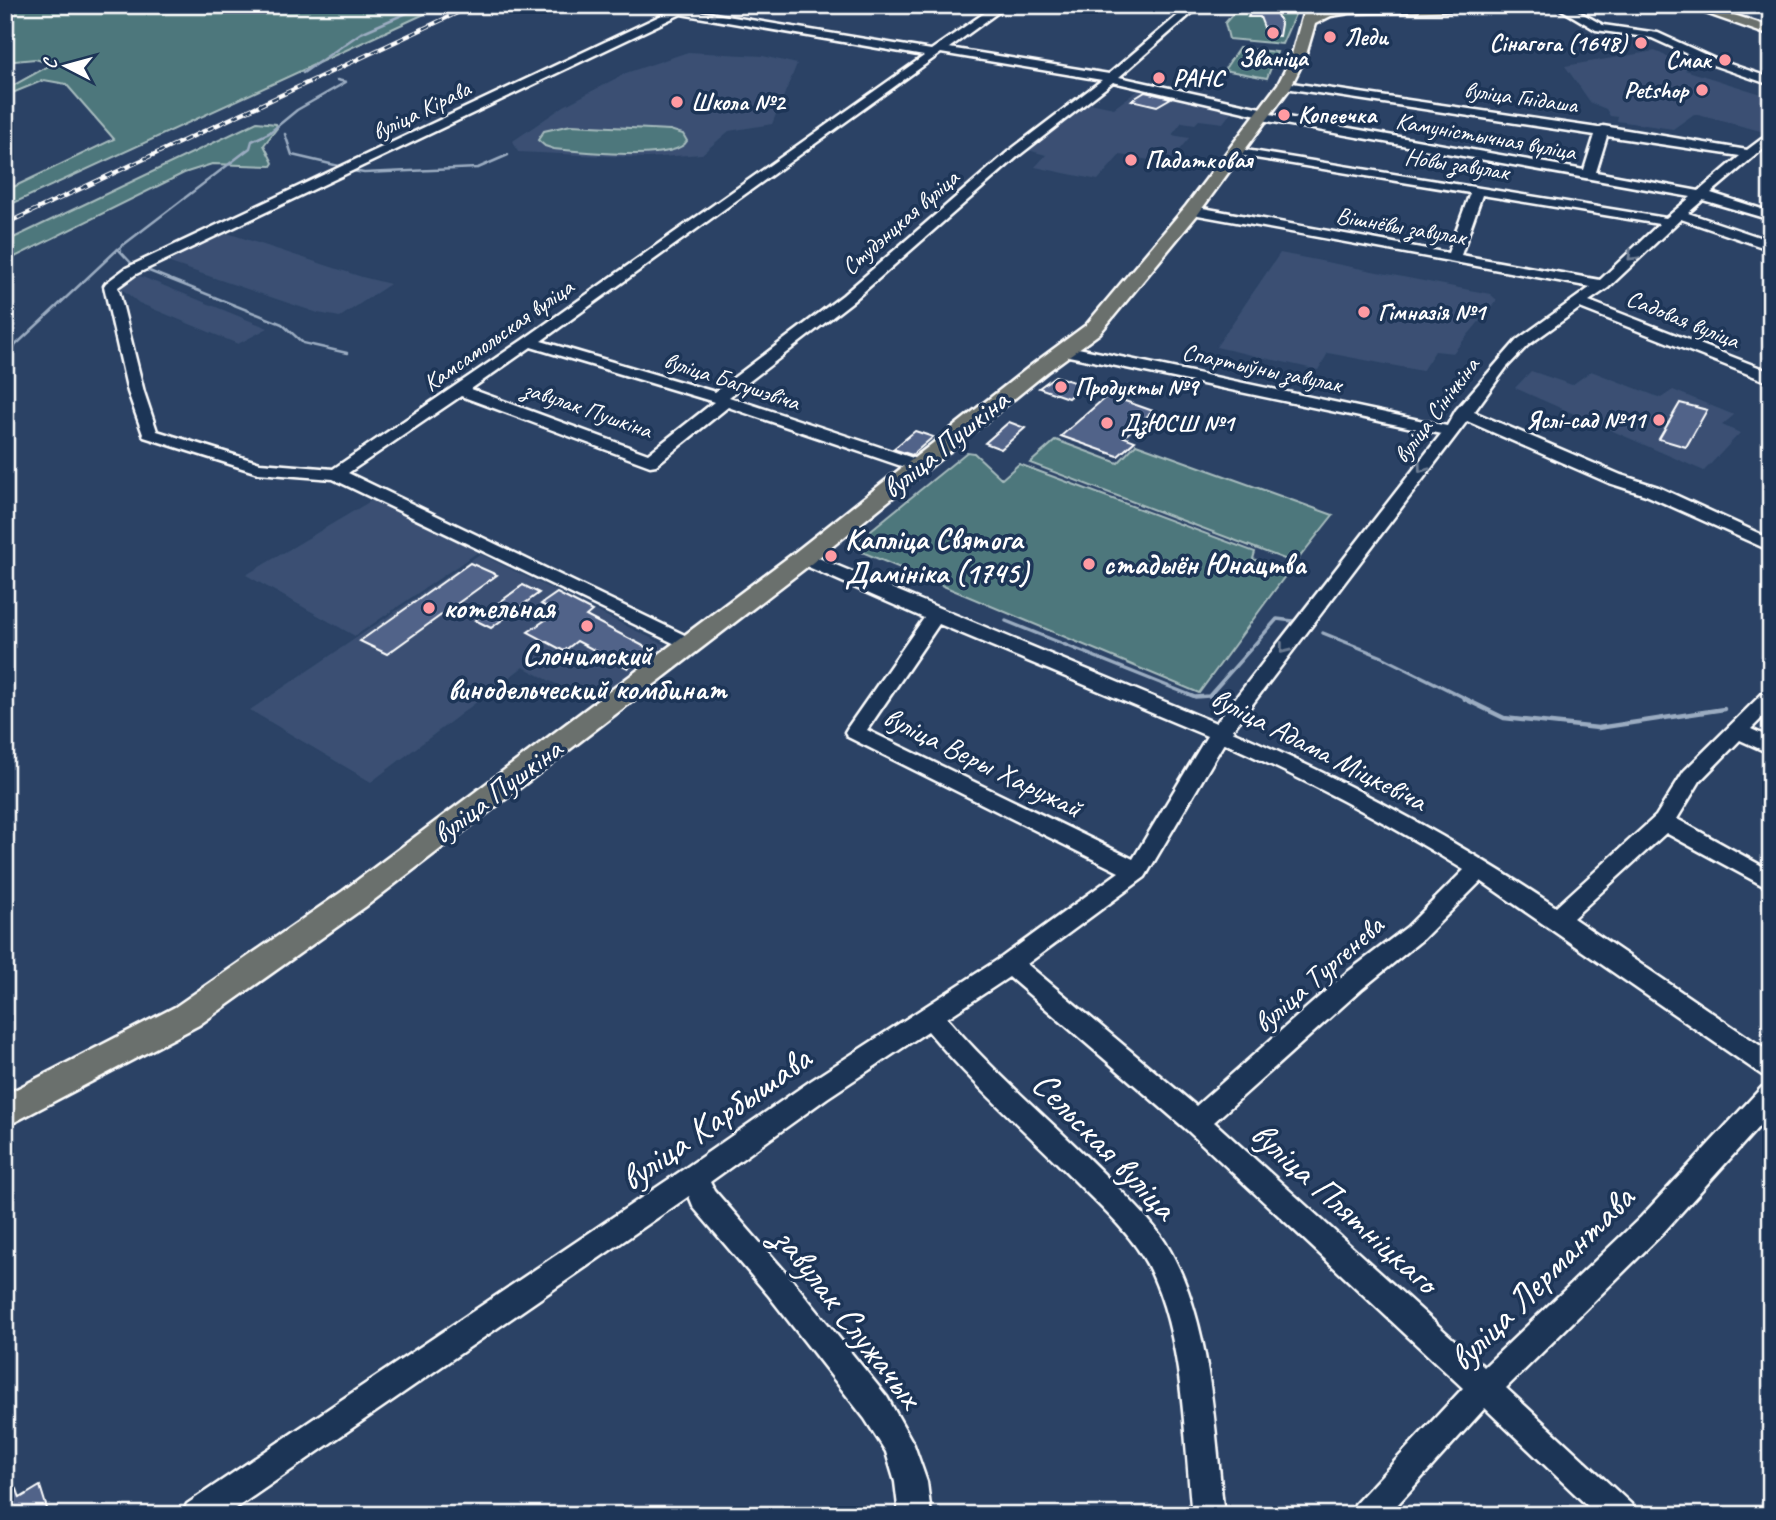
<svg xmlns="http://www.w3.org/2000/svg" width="1776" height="1520" font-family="Caveat,sans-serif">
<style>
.built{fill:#3a5073}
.green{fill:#4e777b;stroke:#a6bbbd;stroke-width:2}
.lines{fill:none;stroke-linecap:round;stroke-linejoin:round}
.stream-far2{stroke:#9bacc1;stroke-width:2.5}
.stream-far1{stroke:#9bacc1;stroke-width:3.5}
.stream{stroke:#9bacc1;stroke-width:4.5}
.building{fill:#516389;stroke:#fff;stroke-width:2}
.minor-casing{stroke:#fff;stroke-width:5}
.major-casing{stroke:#fff;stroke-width:5}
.minor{fill:#1d3557;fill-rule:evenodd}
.major{fill:#6b706d;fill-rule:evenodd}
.rail-casing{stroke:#fff;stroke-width:4.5}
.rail{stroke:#1d3557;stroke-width:2.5;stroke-dasharray:7;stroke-linecap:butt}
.oneway{stroke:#6c7c92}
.poi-dot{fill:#ff9aa2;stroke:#1d3557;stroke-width:2.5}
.labels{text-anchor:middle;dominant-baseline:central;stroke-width:7;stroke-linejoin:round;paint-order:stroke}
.far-poi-label{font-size:24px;font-weight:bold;fill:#fff;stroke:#1d3557;text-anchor:start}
.far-street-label{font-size:24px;fill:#fff;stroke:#1d3557}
.street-label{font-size:30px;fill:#fff;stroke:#1d3557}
.poi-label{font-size:30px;font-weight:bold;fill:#fff;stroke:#1d3557;text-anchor:start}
.near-street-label{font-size:37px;fill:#fff;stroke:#1d3557}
</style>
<rect width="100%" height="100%" fill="#2b4265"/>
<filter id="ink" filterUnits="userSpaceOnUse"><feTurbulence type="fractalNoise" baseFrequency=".0143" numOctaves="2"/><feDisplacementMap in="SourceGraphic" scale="14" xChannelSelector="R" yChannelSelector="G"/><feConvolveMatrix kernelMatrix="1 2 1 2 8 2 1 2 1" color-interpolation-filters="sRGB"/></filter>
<g filter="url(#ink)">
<g class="built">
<path d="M1655,51L1690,67L1685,70L1771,97V123L1761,131L1694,114L1673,129L1617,121L1618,117L1610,116L1606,109L1591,103L1565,66Z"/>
<path d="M688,52L763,56L797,64L772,124L729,131L702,154L647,158L518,152L513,141L564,106L626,73Z"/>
<path d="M1141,88L1233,110L1223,123L1199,120L1195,124L1182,122L1172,135L1189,138L1168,163L1120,155L1098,180L1035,167L1046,155L1028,150L1085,102L1114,108Z"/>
<path d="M221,231L362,277L390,284L340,317L318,313L161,260Z"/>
<path d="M1280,253L1490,294L1497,300L1453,353L1435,351L1422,371L1328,353L1318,370L1216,347Z"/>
<path d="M140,276L268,328L238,344L139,303L118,286Z"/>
<path d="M1531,371L1572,385L1591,371L1661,398L1673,390L1734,415L1722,425L1740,433L1704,471L1515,388Z"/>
<path d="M374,499L481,550L355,636L246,575Z"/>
<path d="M480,554L667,646L608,690L598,684L581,697L523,667L371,782L250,710Z"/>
</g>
<g class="green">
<path d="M5,5H444L5,207V191L114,139L66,84L44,80L5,96V90L52,64L35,59L5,62Z"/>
<path d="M1227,5H1292L1297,10L1282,44L1229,39L1225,23L1238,8Z"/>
<path d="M1239,48L1277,52L1267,78L1224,70Z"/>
<path d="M257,122L276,124L277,128L264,145L273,163L271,166L212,164L184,173L5,262V242Z"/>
<path d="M571,125L670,130L683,134L687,141C675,163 579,151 554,149L545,146L538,140L544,131Z"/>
<path d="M1056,440L1118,463L1136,444L1333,515L1295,563L1030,463Z"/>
<path d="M967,452L974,453L1002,479L1019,464L1255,552L1253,559L1288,572L1199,693L850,547Z"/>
</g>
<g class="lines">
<g class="stream-far2">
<path d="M303,73L361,33L425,5"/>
<path d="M285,134L292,155L339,166"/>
<path d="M353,171L364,173L478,168L508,155"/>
<path d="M118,249L133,265"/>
<path d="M144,269L282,324L303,343L347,353"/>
<path d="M5,355L118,249L250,148L252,141L269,133L297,110L346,82L337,80"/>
</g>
<g class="stream-far1">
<path d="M1006,621L1195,697L1209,696L1277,619L1293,621"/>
<path d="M1323,633L1380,656L1469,700"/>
</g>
<g class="stream">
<path d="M1465,699L1504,718L1598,728L1724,709"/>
<path d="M5,1053L9,1059"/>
</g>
</g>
<g class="building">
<path d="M1254,5H1273L1281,24L1279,36L1267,35L1260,17H1248Z"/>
<path d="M1145,92L1171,98L1157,106L1132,100Z"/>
<path d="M1055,376L1083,385L1068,398L1039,388Z"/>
<path d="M1108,395L1153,411L1124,437L1135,441L1118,456L1061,436Z"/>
<path d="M1680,403L1707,410L1686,447L1659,439Z"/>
<path d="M1009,422L1025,428L1001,449L985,443Z"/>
<path d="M915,431L933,437L912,455L893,449Z"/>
<path d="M470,563L497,575L387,654L360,641Z"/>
<path d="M523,585L539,593L491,628L475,620Z"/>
<path d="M557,593L592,611L586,616L651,650L628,668L577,641L564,651L528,632L557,612L541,604Z"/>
<path d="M40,1486L49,1515H5V1496L17,1489L20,1498Z"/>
</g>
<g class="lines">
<g class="minor-casing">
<g id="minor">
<path d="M683,5H697L691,10L931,50L996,5H1008L949,48L1109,74L1190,5H1201L1119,77L1265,109L1270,114L1584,170L1595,135L1285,88L1279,85L1285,82L1598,128L1603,126L1747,150L1771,132V142L1711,193L1771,212V220L1703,200L1688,213L1771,241V250L1681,219L1608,288L1589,301L1771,372V383L1580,308L1527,346L1506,368L1474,412L1621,475L1658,487L1771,539V551L1646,495L1609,483L1467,421L1232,731C1345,780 1453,838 1556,907L1656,816L1684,771L1764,692L1771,690V709L1751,729L1771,738V754L1740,740L1700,781L1677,819L1771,871V890L1666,833L1573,918L1771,1053V1078L1762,1075L1481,881L1423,939L1363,988L1214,1122L1484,1367L1641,1217L1762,1087L1771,1084V1113L1661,1235L1506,1388L1631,1504L1636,1515H1597L1485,1408L1388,1515H1350L1355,1504L1463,1388L1187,1130L1009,977L947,1018C995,1075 1053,1122 1105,1175C1126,1196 1149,1217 1165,1242C1212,1318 1214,1428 1224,1515H1192C1184,1436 1184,1335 1147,1264C1132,1236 1107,1213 1085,1191C1033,1137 976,1089 928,1031L827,1098L710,1182L714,1190L789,1276L887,1397L914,1445L927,1482L931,1515H899L895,1482L886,1452L865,1419L769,1296L694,1208L689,1196L226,1515H182L187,1504L684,1169L809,1082L1002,957L1119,872L848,737L845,732L848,727L924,618L797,562L794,558L797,554H809L1216,723L1441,434L1064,355L1059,353L1056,350L1059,347L1064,345L1447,426L1456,410L1517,340L1591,287L1187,213L1185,210L1192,206L1448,253L1470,193L1237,155L1233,154V148L1666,218L1691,197L1262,120L1258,118L1257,115L1113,82L1017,157L853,301L729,397L925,462L927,466L925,470H913L728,407L656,465L650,466L461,396L348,473L695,640L698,644L695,648L688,650L333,479L258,473L144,437L128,392L104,286L106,283L126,268ZM681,14L924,56L524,339L333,469L260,463L157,431L144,392L118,287L136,274ZM941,53L1102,80L1009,151L843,295L715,392L541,341ZM1607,136L1740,156L1699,191L1596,172ZM1482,195L1659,224L1600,280L1461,255ZM531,347L711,401L714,402L648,454L471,389ZM939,624L1207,736L1133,859L867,730ZM1224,743C1306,780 1387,822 1464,870L1407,927L1345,974L1196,1106L1027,964L1145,877Z"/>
<path d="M1554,5H1567L1603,25L1658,33L1715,59L1771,78V85L1707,63L1652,38L1596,30Z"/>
</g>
</g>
<g class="major-casing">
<g id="major">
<path d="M1312,5H1327L1322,10L1348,5H1516L1509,9L1350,13L1331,16L1315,24L1305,58L1290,88L1198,214L1100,333L1047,372L812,563L365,907L199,1025L5,1127V1095L175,1007L343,891L794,553L1033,364L1086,325L1186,206L1278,84L1291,58L1303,14Z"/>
<path d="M1682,5H1703L1771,27V36Z"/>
</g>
</g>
<use href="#minor" class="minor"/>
<use href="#major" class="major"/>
<g class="rail-casing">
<path id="rail" d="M5,224L474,5"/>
</g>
<use href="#rail" class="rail"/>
</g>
<defs><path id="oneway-chevron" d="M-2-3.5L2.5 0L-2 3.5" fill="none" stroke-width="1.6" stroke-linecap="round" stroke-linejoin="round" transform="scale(1.75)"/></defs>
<g class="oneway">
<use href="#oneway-chevron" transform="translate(1632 256) rotate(136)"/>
<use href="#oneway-chevron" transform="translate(1422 468) rotate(126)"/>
<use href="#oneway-chevron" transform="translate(1284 649) rotate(128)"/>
</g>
</g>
<g class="poi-dot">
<circle cx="1273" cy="33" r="7"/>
<circle cx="1330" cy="37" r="7"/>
<circle cx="1641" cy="43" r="7"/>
<circle cx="1725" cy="60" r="7"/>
<circle cx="1159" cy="78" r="7"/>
<circle cx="1702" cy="90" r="7"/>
<circle cx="677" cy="102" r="7"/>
<circle cx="1284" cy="115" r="7"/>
<circle cx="1131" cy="160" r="7"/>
<circle cx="1364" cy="312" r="7"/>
<circle cx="1061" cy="387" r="7"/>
<circle cx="1659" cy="420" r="7"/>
<circle cx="1107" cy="423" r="7"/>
<circle cx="831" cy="556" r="7"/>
<circle cx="1089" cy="564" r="7"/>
<circle cx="429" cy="608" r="7"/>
<circle cx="587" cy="626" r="7"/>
</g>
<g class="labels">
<g class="far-poi-label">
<text x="1344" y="37">Леди</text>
<text x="1627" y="43" text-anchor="end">Сінагога (1648)</text>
<text x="1273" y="58" text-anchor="middle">Званіца</text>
<text x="1711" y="60" text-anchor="end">Смак</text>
<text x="1173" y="78">РАНС</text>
<text x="1688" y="90" text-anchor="end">Petshop</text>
<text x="691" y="102">Школа №2</text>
<text x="1298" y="115">Копеечка</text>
<text x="1145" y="160">Падатковая</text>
<text x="1378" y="312">Гімназія №1</text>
<text x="1075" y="387">Продукты №9</text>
<text x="1645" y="420" text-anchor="end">Яслі-сад №11</text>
<text x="1121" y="423">ДзЮСШ №1</text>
</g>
<g class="far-street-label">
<text transform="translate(1521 97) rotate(8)">вуліца Гнідаша</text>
<text transform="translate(421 110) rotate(-26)">вуліца Кірава</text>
<text transform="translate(1486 136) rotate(10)">Камуністычная вуліца</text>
<text transform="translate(1457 164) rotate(9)">Новы завулак</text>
<text transform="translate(900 222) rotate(-41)">Студэнцкая вуліца</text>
<text transform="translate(1401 226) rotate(10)">Вішнёвы завулак</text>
<text transform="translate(1683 319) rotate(22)">Садовая вуліца</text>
<text transform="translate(498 335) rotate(-35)">Камсамольская вуліца</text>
<text transform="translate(1262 368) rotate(12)">Спартыўны завулак</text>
<text transform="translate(732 381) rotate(18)">вуліца Багушэвіча</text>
<text transform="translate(588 409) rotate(19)">завулак Пушкіна</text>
<text transform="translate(1436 410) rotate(-53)">вуліца Сінічкіна</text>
</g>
<g class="street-label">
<text transform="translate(945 444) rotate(-39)">вуліца Пушкіна</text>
<text transform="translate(1319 749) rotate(27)">вуліца Адама Міцкевіча</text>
<text transform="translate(983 762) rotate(26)">вуліца Веры Харужай</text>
<text transform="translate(497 791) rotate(-37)">вуліца Пушкіна</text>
<text transform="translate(1318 974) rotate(-41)">вуліца Тургенева</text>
</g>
<g class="poi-label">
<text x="845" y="539">Капліца Святога<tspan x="845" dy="34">Дамініка (1745)</tspan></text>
<text x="1103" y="564">стадыён Юнацтва</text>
<text x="443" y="608">котельная</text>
<text x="587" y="655" text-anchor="middle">Слонимский<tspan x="587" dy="34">винодельческий комбинат</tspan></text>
</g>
<g class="near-street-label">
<text transform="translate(715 1118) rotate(-35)">вуліца Карбышава</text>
<text transform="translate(1105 1145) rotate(46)">Сельская вуліца</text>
<text transform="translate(1345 1207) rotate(42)">вуліца Плятніцкаго</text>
<text transform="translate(1541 1278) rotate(-45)">вуліца Лермантава</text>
<text transform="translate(849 1317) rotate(52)">завулак Служачых</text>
</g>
</g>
<rect width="1776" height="1520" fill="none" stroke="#1d3557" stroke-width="28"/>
<rect x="14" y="14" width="1748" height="1492" fill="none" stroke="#fff" stroke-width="2.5" filter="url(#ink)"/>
<g transform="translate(66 66) rotate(276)" stroke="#1d3557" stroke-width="5" paint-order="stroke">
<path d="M0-5L12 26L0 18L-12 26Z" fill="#ffffff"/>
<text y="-10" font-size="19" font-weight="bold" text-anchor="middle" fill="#ffffff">С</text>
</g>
</svg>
